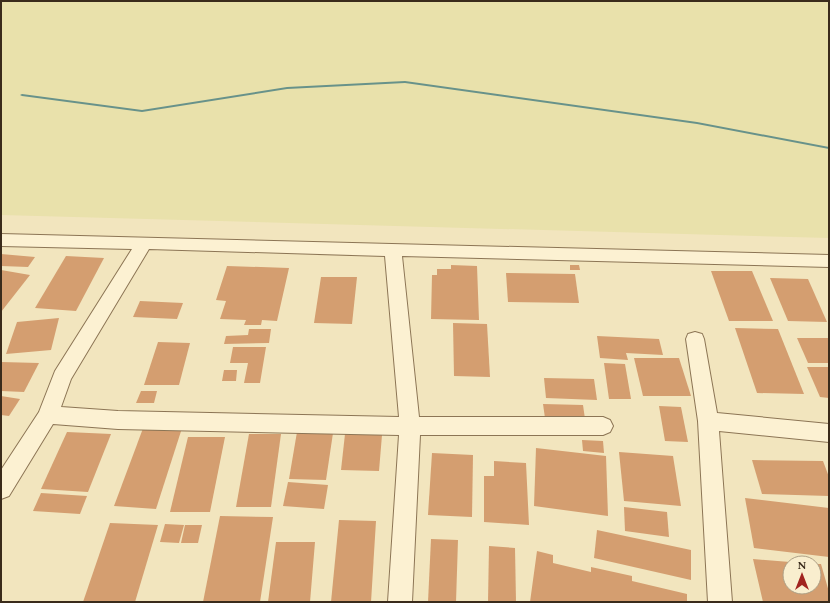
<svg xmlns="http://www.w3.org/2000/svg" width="830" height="603" font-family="Spectral,serif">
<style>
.farmland{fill:#e9e1ab}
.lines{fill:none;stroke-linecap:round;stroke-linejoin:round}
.stream{fill:#68928a;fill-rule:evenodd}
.building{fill:#d49e70}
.minor-casing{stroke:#8c7555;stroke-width:2}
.minor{fill:#fcf1d2;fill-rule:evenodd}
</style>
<rect width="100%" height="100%" fill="#f2e5be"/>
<path class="farmland" d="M1,1H829V238L1,215Z"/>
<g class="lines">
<path class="stream" d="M405,81L697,122L829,147V149L697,124L405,83L287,89L142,112L22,96L20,95L22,94L142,110L287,87Z"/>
</g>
<g class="building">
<path d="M1,254L35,257L28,267L1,266Z"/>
<path d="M66,256L104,258L76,311L35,308Z"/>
<path d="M451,265L477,266L479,320L431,319L432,275H437V269H451Z"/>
<path d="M570,265H579L580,270H570Z"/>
<path d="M227,266L289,268L277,321L262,320L261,325H244L246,320L220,319L226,301L216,300Z"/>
<path d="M1,270L30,275L1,312Z"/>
<path d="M711,271H752L773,321H729Z"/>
<path d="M506,273L575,274L579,303L508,302Z"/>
<path d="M321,277H357L352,324L314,323Z"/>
<path d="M770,278L808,279L827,322L788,321Z"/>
<path d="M140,301L183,303L177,319L133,317Z"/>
<path d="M59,318L51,350L6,354L17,322Z"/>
<path d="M453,323L487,324L490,377L454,376Z"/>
<path d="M735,328L778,329L804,394L757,393Z"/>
<path d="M249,329H271L269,343L224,344L226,336L248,335Z"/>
<path d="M597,336L659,339L663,355L626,353L628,360L600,358Z"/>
<path d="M797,338H829V363H808Z"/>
<path d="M158,342L190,343L179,385H144Z"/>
<path d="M233,347H266L260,383H244L248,363H230Z"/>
<path d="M634,358H679L691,396H643Z"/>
<path d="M1,362L39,363L24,392L1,391Z"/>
<path d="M604,363L625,364L631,399H609Z"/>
<path d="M807,367H829V398L820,397Z"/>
<path d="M224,370H237L236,381H222Z"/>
<path d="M544,378L594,379L597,400L546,398Z"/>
<path d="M141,391H157L154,403H136Z"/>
<path d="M1,396L20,399L9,416L1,415Z"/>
<path d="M543,404L583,405L585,419L545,418Z"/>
<path d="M659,406L681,407L688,442L665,441Z"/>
<path d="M145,423L183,425L156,509L114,506Z"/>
<path d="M67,432L111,434L88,492L41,489Z"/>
<path d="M297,432L333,433L326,480L289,479Z"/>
<path d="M249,434H281L271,507H236Z"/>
<path d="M345,434L382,435L379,471L341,470Z"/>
<path d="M188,437H225L210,512H170Z"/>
<path d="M582,440L603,441L604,453L583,451Z"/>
<path d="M536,448L606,456L608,516L534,506Z"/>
<path d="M619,452L673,456L681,506L624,501Z"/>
<path d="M432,453L473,455L472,517L428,515Z"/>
<path d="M752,460L823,461L829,477V496L762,494Z"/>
<path d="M494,461L526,463L529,525L484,522V476H494Z"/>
<path d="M288,482L328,485L324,509L283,506Z"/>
<path d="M41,493L87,496L80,514L33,511Z"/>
<path d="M745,498L829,508V557L754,548Z"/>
<path d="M624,507L667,512L669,537L625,531Z"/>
<path d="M220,516L273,517L260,602H203Z"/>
<path d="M339,520L376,521L371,602H331Z"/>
<path d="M110,523L158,525L135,602H83Z"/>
<path d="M165,524L184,525L179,543L160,542Z"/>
<path d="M185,525H202L198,543H181Z"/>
<path d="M597,530L691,550V580L594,558Z"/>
<path d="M431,539L458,540L456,602H428Z"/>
<path d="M276,542H315L310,602H268Z"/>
<path d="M489,546L515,548L516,602H488Z"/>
<path d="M537,551L553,555V563L591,572V567L632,576V581L687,594V602H530Z"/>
<path d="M753,559L790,562V587H814V564H821L829,592V602H763Z"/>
</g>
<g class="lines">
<g class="minor-casing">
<g id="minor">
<path d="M1,234L829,255V267L402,256L419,417H603L610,420L613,426L610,432L603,435H420L412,602H388L399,435L118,429L53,424L9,496L1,499V470L39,412L55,371L132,249L1,246ZM149,249L385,256L399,417L118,411L61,407L71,379Z"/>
<path d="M695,332L702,334L704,339L717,413L829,424V442L719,431L732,602H708L698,421L686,339L688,334Z"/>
</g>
</g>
<use href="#minor" class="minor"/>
</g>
<rect width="830" height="603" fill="none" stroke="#3a2b1b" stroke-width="4"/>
<g transform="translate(802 575)"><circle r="19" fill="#f9eece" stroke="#ada086"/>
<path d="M0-3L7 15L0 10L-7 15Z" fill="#a1241f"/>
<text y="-6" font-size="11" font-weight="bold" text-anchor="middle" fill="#3a2b1b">N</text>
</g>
</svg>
